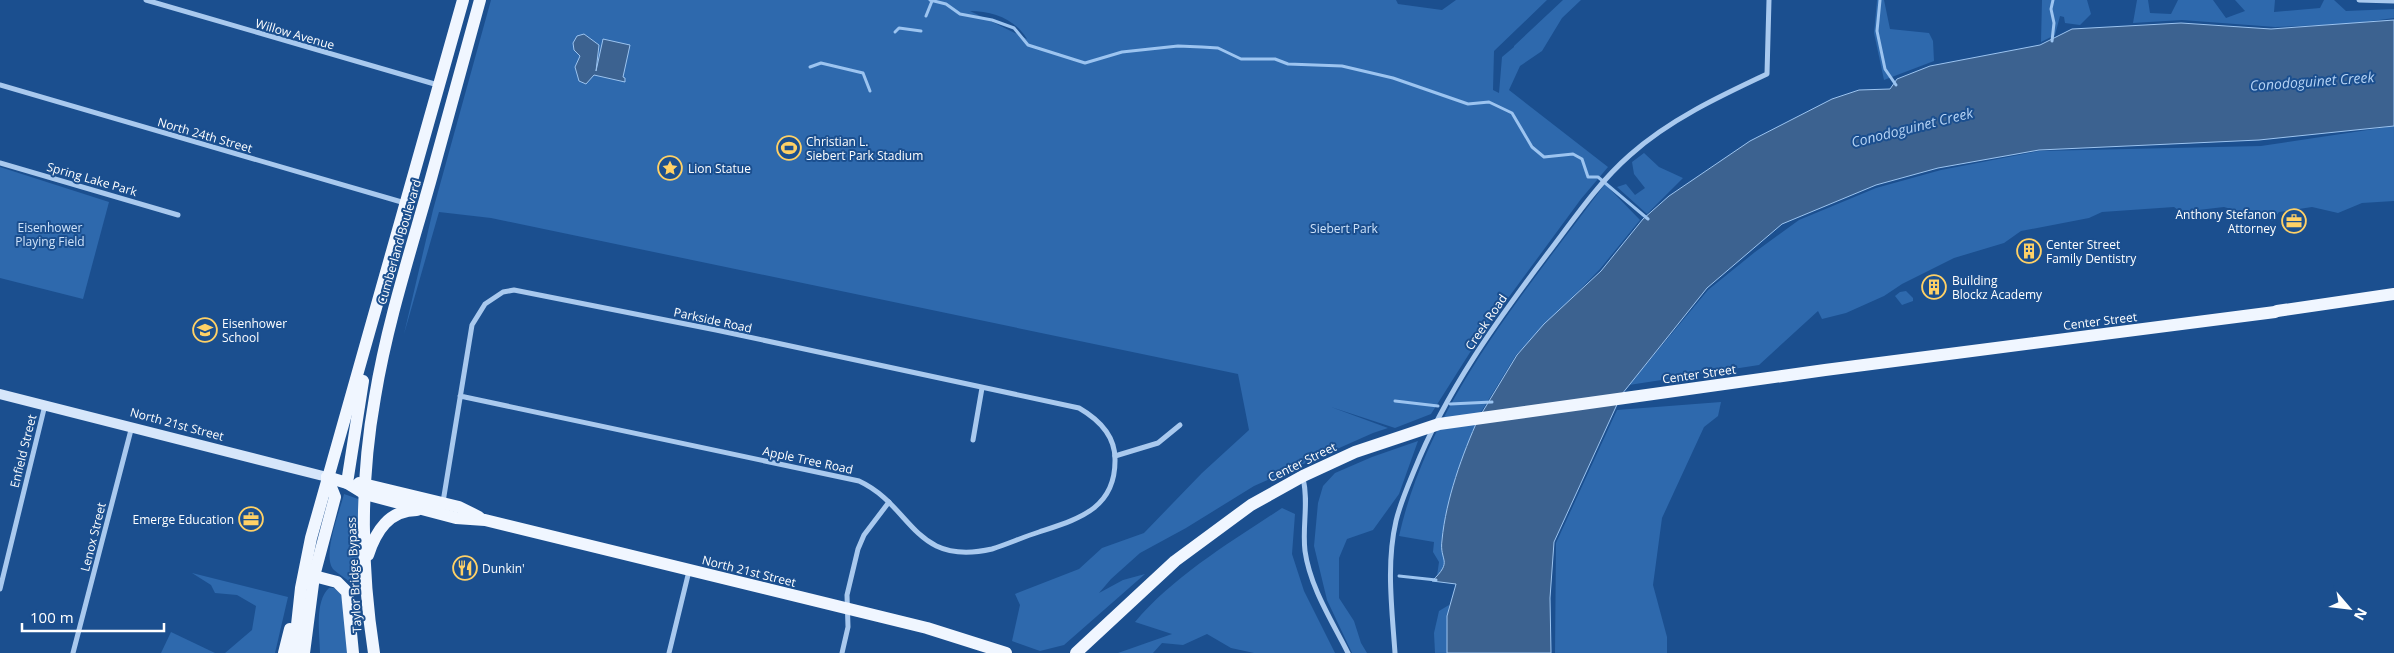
<svg xmlns="http://www.w3.org/2000/svg" width="2394" height="653" font-family="'Open Sans',sans-serif">
<style>
.green{fill:#2e69ad;fill-rule:evenodd}
.water{fill:#3c6290;stroke:#9cc4f0}
.lines{fill:none;stroke-linecap:round;stroke-linejoin:round}
.stream{stroke:#9cc4f0;stroke-width:3}
.minor{stroke:#a9c9ee;stroke-width:5}
.secondary{stroke:#d6e6fa;stroke-width:10}
.primary{stroke:#f0f6ff;stroke-width:12}
.labels{text-anchor:middle;dominant-baseline:central;stroke-width:4;stroke-linejoin:round;paint-order:stroke}
.street-label{font-size:12px;fill:#fff;stroke:#1b4f8f}
.poi-label{font-size:12px;fill:#fff;stroke:#1b4f8f;text-anchor:start}
.park-label{font-size:12px;fill:#cfe3fa;stroke:#1b4f8f}
.water-label{font-size:14px;font-style:italic;fill:#b5d3f5;stroke:#1b4f8f}
</style>
<rect width="100%" height="100%" fill="#1b4f8f"/>
<g class="green">
<path d="M491,0H1396L1398,4L1442,10L1456,0H1547L1494,51L1493,90L1499,93L1502,57L1514,47V50V46L1563,0H1581L1562,18L1542,51L1520,66L1509,90L1608,167L1581,199L1481,335L1431,414L1395,428L1331,407L1388,428L1373,433L1254,486L1186,528L1140,553L1111,579L1099,593L1123,580L1145,574L1064,645L1040,651L1012,641L1020,605L1015,594L1079,569L1102,548L1144,533L1202,473L1249,430L1238,374L491,218L439,212L404,334L433,210ZM970,11C993,11 1015,19 1027,39Z"/>
<path d="M1877,0H1884L1890,29L1929,33L1933,41L1934,61L1884,80L1874,33Z"/>
<path d="M2042,0H2087L2091,14L2080,25L2065,23L2064,17L2060,16L2055,35L2041,42Z"/>
<path d="M2137,0H2148L2150,13L2171,14L2178,0H2213L2226,18L2245,11L2235,0H2275L2274,12L2320,8L2324,0H2334L2346,11L2394,9V18L2349,24L2275,27L2182,20L2133,23Z"/>
<path d="M2394,126V201L2362,203L2338,213L2312,207L2279,212L2272,221L2224,207L2181,212L2174,207L2102,212L2089,218L2021,231L2004,243L1954,258L1902,284L1884,296L1846,313L1822,319L1818,311L1759,365L1629,385L1708,290L1755,252L1799,220L1876,188L1941,170L2039,151L2261,146Z"/>
<path d="M1644,153L1659,167L1683,178L1647,214L1617,187L1626,184L1635,195L1645,188L1634,174L1632,162Z"/>
<path d="M0,167L109,202L83,299L0,278Z"/>
<path d="M1605,184L1640,220L1600,269L1516,355L1478,417L1455,480L1446,513L1441,543L1445,559L1442,572L1437,576L1439,562L1433,552L1434,542L1399,536C1429,403 1525,292 1605,184Z"/>
<path d="M1906,291L1913,298V301L1902,305L1895,296L1900,292Z"/>
<path d="M1721,402L1718,416L1704,427L1662,518L1653,585L1667,637V653H1555L1556,543L1617,410Z"/>
<path d="M1418,441L1399,494L1373,530L1347,539L1339,558V598L1354,621L1361,643L1367,653H1352L1327,600L1314,546L1318,503L1323,486L1335,473L1372,457Z"/>
<path d="M344,494L361,500L363,595H356C353,580 344,579 334,570C321,557 340,511 344,494Z"/>
<path d="M1282,508L1295,514L1292,554L1304,591L1335,653H1254L1231,648L1207,634L1183,645L1162,643L1153,653H1118L1172,634L1135,622C1175,575 1231,542 1282,508Z"/>
<path d="M192,573L288,597L275,653H225L252,630L256,606L237,595L215,593L211,585Z"/>
<path d="M329,588H334L341,594L350,653H320C320,634 314,602 329,588Z"/>
<path d="M1449,605L1447,653H1435L1434,633L1439,611Z"/>
<path d="M171,632L215,653H161Z"/>
</g>
<g class="water">
<path d="M2394,20V126L2259,140L2039,150L1938,168L1876,185L1782,224L1707,288L1622,394L1480,416L1517,355L1544,324L1601,271L1643,219L1669,196L1750,141L1832,99L1859,90L1890,89L1897,79L1930,66L2040,45L2072,29L2181,23L2271,29Z"/>
<path d="M584,34L599,45L596,71L603,39L630,45L623,77L625,78V82L594,75L586,84L579,81L575,67L580,56L574,50L573,43L577,36Z"/>
<path d="M1620,398L1554,542L1550,598L1551,653H1447V616L1456,584L1432,581C1454,560 1439,562 1442,540C1446,499 1462,455 1479,417Z"/>
</g>
<g class="lines">
<g class="stream">
<path d="M930,0L946,4L960,14L992,20L1014,28L1028,45L1085,63L1122,52L1178,46L1202,47L1218,48L1241,59H1275L1288,64L1342,66L1393,78L1468,104L1489,102L1512,113L1532,147L1544,157L1573,154L1582,159L1588,177H1598L1648,219"/>
<path d="M1880,0L1877,31L1885,69L1896,85"/>
<path d="M926,16L932,1"/>
<path d="M895,32L899,28L921,31"/>
<path d="M2052,41L2054,23L2051,9L2053,0"/>
<path d="M810,67L821,63L863,73L870,91"/>
<path d="M1395,401L1438,406"/>
<path d="M1450,404L1492,402"/>
<path d="M1399,576L1436,580"/>
</g>
<g class="minor">
<path d="M146,0L438,85"/>
<path d="M2359,0L2394,1"/>
<path d="M0,85L405,203"/>
<path d="M0,163L178,215"/>
<path d="M973,440L982,388"/>
<path d="M1115,456L1158,443L1180,425"/>
<path d="M1303,478C1309,502 1302,526 1305,551C1310,587 1332,621 1348,653"/>
<path d="M443,502L472,325L485,304L503,292L514,290L716,330L1079,408C1098,419 1115,436 1115,459C1116,509 1078,519 1039,532C1023,537 1008,544 992,549C913,567 913,506 859,481L460,396"/>
<path d="M0,589L45,405"/>
<path d="M73,653L132,426"/>
<path d="M669,653L689,571"/>
<path d="M842,653L848,627L847,595L858,549L864,535L889,502"/>
<path d="M1395,653C1392,609 1386,564 1396,521C1400,504 1407,488 1414,471C1446,391 1496,322 1548,253C1574,219 1598,183 1630,155C1669,120 1720,96 1767,74L1769,0"/>
</g>
<path class="secondary" d="M0,394L327,477"/>
<g class="primary">
<path d="M2277,311L2394,294"/>
<path d="M327,477L347,483L365,494L456,518L485,520L927,628L1006,653"/>
<path d="M347,483L363,381"/>
<path d="M359,483L459,507L479,517"/>
<path d="M368,555C376,531 389,510 417,510"/>
<path d="M314,576L337,582L347,592L353,653"/>
<path d="M284,653L290,629"/>
<path d="M294,653L301,588L311,538L463,0"/>
<path d="M304,653L314,576L335,497L327,477"/>
<path d="M374,653C361,569 360,481 375,397C387,324 410,253 430,182C447,122 463,61 480,0"/>
<path d="M1076,653L1175,561L1251,505L1303,476L1355,452L1439,424L1825,370L2275,312"/>
</g>
</g>
<defs>
<g id="stadium-ring" transform="scale(1.25)"><circle r="9.5" fill="#1b4f8f" stroke="#ffd166" stroke-width="1.5"/><path d="M0-5a6.5 5 0 1 0 0 10a6.5 5 0 1 0 0-10ZM-3.5-1.8h7v3.6h-7Z" fill="#ffd166"/></g>
<g id="sight-ring" transform="scale(1.25)"><circle r="9.5" fill="#1b4f8f" stroke="#ffd166" stroke-width="1.5"/><path d="M0-6L1.8-2.2L6-1.7L2.9 1.2L3.7 5.4L0 3.3L-3.7 5.4L-2.9 1.2L-6-1.7L-1.8-2.2Z" fill="#ffd166"/></g>
<g id="office-ring" transform="scale(1.25)"><circle r="9.5" fill="#1b4f8f" stroke="#ffd166" stroke-width="1.5"/><path d="M-6-3h4V-5.5h4V-3h4V5H-6ZM-1-4.5V-3h2v-1.5ZM-6 0V1H6V0Z" fill="#ffd166"/></g>
<g id="building-ring" transform="scale(1.25)"><circle r="9.5" fill="#1b4f8f" stroke="#ffd166" stroke-width="1.5"/><path d="M-4-6H4V6H1V3H-1V6H-4ZM-2.5-4.3h1.7v1.8h-1.7ZM.8-4.3h1.7v1.8H.8ZM-2.5-1h1.7V.8h-1.7ZM.8-1h1.7V.8H.8Z" fill="#ffd166"/></g>
<g id="school-ring" transform="scale(1.25)"><circle r="9.5" fill="#1b4f8f" stroke="#ffd166" stroke-width="1.5"/><path d="M0-5L7-2L0 1L-7-2ZM-4 1L0 2.5L4 1V4Q0 6-4 4Z" fill="#ffd166"/></g>
<g id="restaurant-ring" transform="scale(1.25)"><circle r="9.5" fill="#1b4f8f" stroke="#ffd166" stroke-width="1.5"/><path d="M-5-6h1v4h1v-4h1v4h1v-4h1v5L-1.5 .5V6h-2V.5L-5-1ZM5-6V6H3V1.5H1.5Q1.5-4 5-6Z" fill="#ffd166"/></g>
</defs>
<g fill-rule="evenodd">
<use href="#stadium-ring" x="789" y="148"/>
<use href="#sight-ring" x="670" y="168"/>
<use href="#office-ring" x="2294" y="221"/>
<use href="#building-ring" x="2029" y="251"/>
<use href="#building-ring" x="1934" y="287"/>
<use href="#school-ring" x="205" y="330"/>
<use href="#office-ring" x="251" y="519"/>
<use href="#restaurant-ring" x="465" y="568"/>
</g>
<g class="labels">
<g class="street-label">
<text transform="translate(295 34) rotate(16)">Willow Avenue</text>
<text transform="translate(205 135) rotate(16)">North 24th Street</text>
<text transform="translate(92 179) rotate(16)">Spring Lake Park</text>
<text transform="translate(399 242) rotate(-74)">Cumberland Boulevard</text>
<text transform="translate(713 320) rotate(12)">Parkside Road</text>
<text transform="translate(2100 321) rotate(-7)">Center Street</text>
<text transform="translate(1486 322) rotate(-56)">Creek Road</text>
<text transform="translate(1699 374) rotate(-8)">Center Street</text>
<text transform="translate(177 424) rotate(15)">North 21st Street</text>
<text transform="translate(23 451) rotate(-76)">Enfield Street</text>
<text transform="translate(808 460) rotate(12)">Apple Tree Road</text>
<text transform="translate(1302 462) rotate(-26)">Center Street</text>
<text transform="translate(93 537) rotate(-76)">Lenox Street</text>
<text transform="translate(749 571) rotate(14)">North 21st Street</text>
<text transform="translate(354 575) rotate(-93)">Taylor Bridge Bypass</text>
</g>
<g class="poi-label">
<text x="806" y="141">Christian L.<tspan x="806" dy="14">Siebert Park Stadium</tspan></text>
<text x="688" y="168">Lion Statue</text>
<text x="2276" y="214" text-anchor="end">Anthony Stefanon<tspan x="2276" dy="14">Attorney</tspan></text>
<text x="2046" y="244">Center Street<tspan x="2046" dy="14">Family Dentistry</tspan></text>
<text x="1952" y="280">Building<tspan x="1952" dy="14">Blockz Academy</tspan></text>
<text x="222" y="323">Eisenhower<tspan x="222" dy="14">School</tspan></text>
<text x="234" y="519" text-anchor="end">Emerge Education</text>
<text x="482" y="568">Dunkin'</text>
</g>
<g class="park-label">
<text x="50" y="227">Eisenhower<tspan x="50" dy="14">Playing Field</tspan></text>
<text x="1344" y="228">Siebert Park</text>
</g>
<g class="water-label">
<text transform="translate(2312 81) rotate(-4)">Conodoguinet Creek</text>
<text transform="translate(1912 127) rotate(-14)">Conodoguinet Creek</text>
</g>
</g>
<g transform="translate(2349 608) rotate(118)" stroke="#1b4f8f" stroke-width="4" paint-order="stroke">
<path d="M0-4L9 19L0 12L-9 19Z" fill="#ffffff"/>
<text y="-8" font-size="14" font-weight="bold" text-anchor="middle" fill="#ffffff">N</text>
</g>
<path d="M22 623v8h142v-8" fill="none" stroke="#ffffff" stroke-width="2.5"/>
<text x="30" y="623" font-size="15" fill="#ffffff" stroke="#1b4f8f" stroke-width="4" paint-order="stroke">100 m</text>
</svg>
